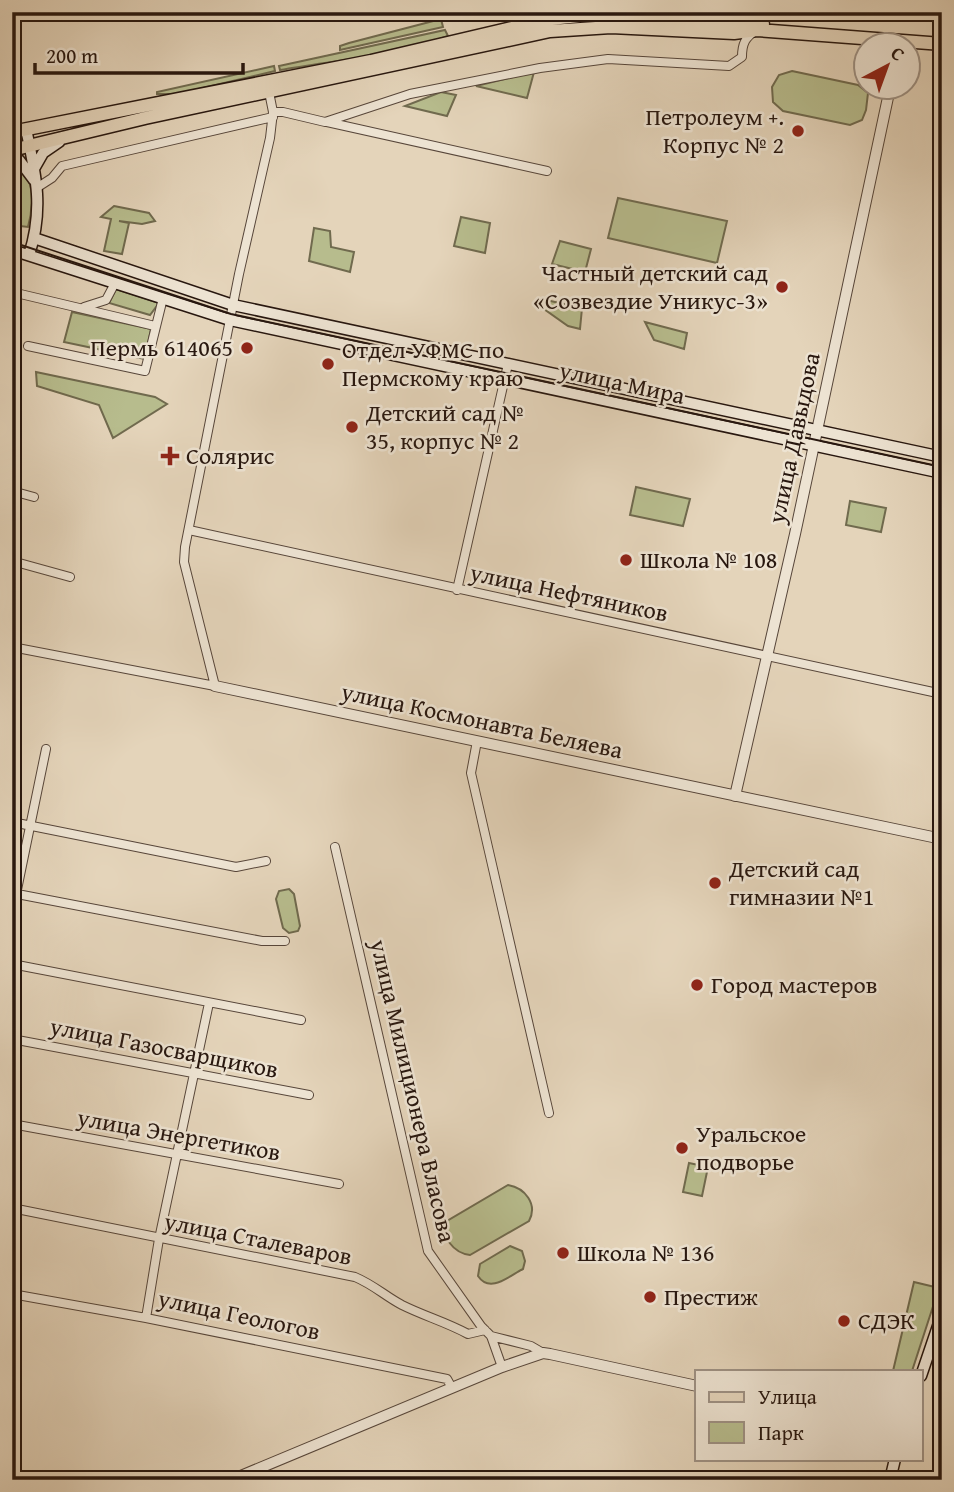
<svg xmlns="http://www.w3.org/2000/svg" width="954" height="1492" font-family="'Gentium Book Plus',serif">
	<rect width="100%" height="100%" fill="#e4d4ba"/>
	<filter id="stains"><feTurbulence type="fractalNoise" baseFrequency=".00286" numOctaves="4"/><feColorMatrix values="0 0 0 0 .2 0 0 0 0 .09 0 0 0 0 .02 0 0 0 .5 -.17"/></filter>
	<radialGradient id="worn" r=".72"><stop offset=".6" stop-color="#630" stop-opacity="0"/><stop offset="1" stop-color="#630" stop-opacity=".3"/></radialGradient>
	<path fill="#b7bc8d" stroke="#706a4e" stroke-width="2" d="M441 19 443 27 340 50V46L349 43Z
		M445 30 448 36C394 56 336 60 280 70L279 66Z
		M274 66 275 71 177 94H157V92Z
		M792 71 858 85 868 93 866 110 862 120 850 125 783 111 773 102 772 87 779 75Z
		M534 72 527 98 476 86Z
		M441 92 456 95 447 116 405 106Z
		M12 160C17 166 24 172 28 179 34 192 32 213 28 227L12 225Z
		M618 198 727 221 717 263 608 238Z
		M114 206 149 213 155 221 142 224 119 221 129 223 122 254 104 251 111 219 101 217Z
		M461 217 490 223 485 253 454 246Z
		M314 228 330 231 331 247 354 252 350 272 309 261Z
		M560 241 591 249 585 272 552 264Z
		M116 289 159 303 150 315 109 303Z
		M546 300 582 308 580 329 568 326 544 309Z
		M72 312 151 329 145 359 64 342Z
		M645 322 687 333 684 349 654 340Z
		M36 372 155 397 167 404 113 438 99 405 37 386Z
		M636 487 690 499 683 526 630 515Z
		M850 501 886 508 881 532 846 525Z
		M289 889 294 894 300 926 298 931 289 933 283 928 276 899 279 891Z
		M689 1163 708 1167 702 1196 683 1192Z
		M508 1185C525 1188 538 1204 529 1221L470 1255C454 1253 440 1237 447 1221Z
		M510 1246 522 1251 525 1261 523 1269C509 1276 490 1294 478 1276L480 1264Z
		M914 1282 939 1288 912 1371H893Z"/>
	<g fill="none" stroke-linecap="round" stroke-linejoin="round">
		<defs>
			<path id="minor" d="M273 112H283L325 122 410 94 540 68 608 59 729 66 742 57C742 44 745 37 757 30L754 12
				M327 122 547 171
				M38 187 52 178 62 166 273 117
				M12 292 155 326
				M84 307 106 300 115 283
				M12 327 16 330
				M28 346 145 371 163 298
				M12 491 34 497
				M189 530 942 694
				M12 561 70 577
				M457 590 508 364
				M12 647 215 686 184 562 185 547 239 274 270 138 273 112 268 87
				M477 741 471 773 549 1113
				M12 822 236 867 266 861
				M335 847 428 1251 481 1326 491 1336 502 1367
				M12 893 262 941H285
				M12 914 46 749
				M12 964 301 1020
				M12 1039 309 1095
				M12 1124 339 1184
				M12 1208 355 1277C374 1285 385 1296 402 1305 424 1316 446 1322 468 1334L485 1330
				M12 1294 146 1318 447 1379 452 1388
				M146 1318 159 1239 209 1003
				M491 1336 531 1346 543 1353"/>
			<path id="tertiary" d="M215 686 942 839
				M735 796 795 534 890 88
				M231 1480 502 1367 543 1353 550 1354 697 1386"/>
			<path id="secondary" d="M26 129C36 175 44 209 29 255
				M12 157 19 160 34 180
				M35 167 43 153 59 142
				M34 238 233 305 942 457
				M12 250 230 320 942 473
				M921 1376 942 1314
				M890 1480 895 1459"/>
			<path id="primary" d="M12 132 371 61 550 19 599 14 763 24
				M12 150 145 118 550 31 611 27 734 33 757 30 942 44"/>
		</defs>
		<use href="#minor" stroke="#57463a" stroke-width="10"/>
		<use href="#tertiary" stroke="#57463a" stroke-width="12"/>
		<use href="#secondary" stroke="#28170f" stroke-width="13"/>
		<use href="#primary" stroke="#28170f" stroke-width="15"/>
		<use href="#minor" stroke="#ede3d2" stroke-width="8"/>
		<use href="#tertiary" stroke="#ede3d2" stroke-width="10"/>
		<use href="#secondary" stroke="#ede3d2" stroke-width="10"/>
		<use href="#primary" stroke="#e4d4ba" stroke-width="12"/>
		<path stroke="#28170f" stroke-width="2" d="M12 242 231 314 942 467"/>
	</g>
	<g fill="#8f2418" stroke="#ede3d2" stroke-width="2.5">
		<circle cx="798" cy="131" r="7"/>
		<circle cx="782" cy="287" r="7"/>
		<circle cx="247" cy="348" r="7"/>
		<circle cx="328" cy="364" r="7"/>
		<circle cx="352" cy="427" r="7"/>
		<path d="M166.5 445.5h7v7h7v7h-7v7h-7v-7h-7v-7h7z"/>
		<circle cx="626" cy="560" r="7"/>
		<circle cx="715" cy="883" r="7"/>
		<circle cx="697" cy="985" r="7"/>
		<circle cx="682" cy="1148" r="7"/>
		<circle cx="563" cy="1253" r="7"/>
		<circle cx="650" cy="1297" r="7"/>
		<circle cx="844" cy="1321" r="7"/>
	</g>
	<g text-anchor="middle" stroke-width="5" stroke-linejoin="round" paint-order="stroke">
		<g font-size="24" fill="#28170f" stroke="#ede3d2" text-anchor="start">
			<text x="784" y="125" text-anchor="end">Петролеум +.<tspan x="784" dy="28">Корпус № 2</tspan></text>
			<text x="768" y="281" text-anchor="end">Частный детский сад<tspan x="768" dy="28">«Созвездие Уникус-3»</tspan></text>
			<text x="233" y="356" text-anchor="end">Пермь 614065</text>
			<text x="342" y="358">Отдел УФМС по<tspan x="342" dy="28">Пермскому краю</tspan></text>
			<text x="366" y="421">Детский сад №<tspan x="366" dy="28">35, корпус № 2</tspan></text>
			<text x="186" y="464">Солярис</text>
			<text x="640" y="568">Школа № 108</text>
			<text x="729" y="877">Детский сад<tspan x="729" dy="28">гимназии №1</tspan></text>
			<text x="711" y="993">Город мастеров</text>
			<text x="696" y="1142">Уральское<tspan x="696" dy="28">подворье</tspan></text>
			<text x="577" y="1261">Школа № 136</text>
			<text x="664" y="1305">Престиж</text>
			<text x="858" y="1329">СДЭК</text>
		</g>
		<g font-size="24" fill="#28170f" stroke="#ede3d2">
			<text transform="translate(622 383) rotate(12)" y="8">улица Мира</text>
			<text transform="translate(794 438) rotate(-78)" y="8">улица Давыдова</text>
			<text transform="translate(569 593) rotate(12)" y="8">улица Нефтяников</text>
			<text transform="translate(482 721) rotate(12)" y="8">улица Космонавта Беляева</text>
			<text transform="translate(164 1048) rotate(11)" y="8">улица Газосварщиков</text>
			<text transform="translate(413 1091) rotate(77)" y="8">улица Милиционера Власова</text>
			<text transform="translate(179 1135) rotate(10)" y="8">улица Энергетиков</text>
			<text transform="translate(258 1239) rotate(11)" y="8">улица Сталеваров</text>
			<text transform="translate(239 1315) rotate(12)" y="8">улица Геологов</text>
		</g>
	</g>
	<rect width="954" height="1492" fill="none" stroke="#e4d4ba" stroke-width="42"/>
	<rect x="14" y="14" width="926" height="1464" fill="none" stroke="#28170f" stroke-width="3.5"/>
	<rect x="21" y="21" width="912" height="1450" fill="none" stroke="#28170f" stroke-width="2"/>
	<rect x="695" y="1370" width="228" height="91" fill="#ede3d2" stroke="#9e9184" stroke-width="2"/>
	<rect x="709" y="1392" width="35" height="10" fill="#e4d4ba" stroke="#9e9184" stroke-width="2"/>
	<text x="758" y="1404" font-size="21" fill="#28170f">Улица</text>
	<rect x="709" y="1422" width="35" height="21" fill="#b7bc8d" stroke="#9e9184" stroke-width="2"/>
	<text x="758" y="1440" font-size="21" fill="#28170f">Парк</text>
	<g transform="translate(887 66) rotate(41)"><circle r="33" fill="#ede3d2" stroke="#9e9184" stroke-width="2"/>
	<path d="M0-5L12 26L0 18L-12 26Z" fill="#8f2418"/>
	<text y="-10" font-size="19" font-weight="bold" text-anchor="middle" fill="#28170f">С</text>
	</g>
	<path d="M35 63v10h208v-10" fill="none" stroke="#28170f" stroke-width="3.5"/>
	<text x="46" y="63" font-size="21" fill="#28170f" stroke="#ede3d2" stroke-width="5" paint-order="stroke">200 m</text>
	<rect width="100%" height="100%" filter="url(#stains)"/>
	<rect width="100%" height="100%" fill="url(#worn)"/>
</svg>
